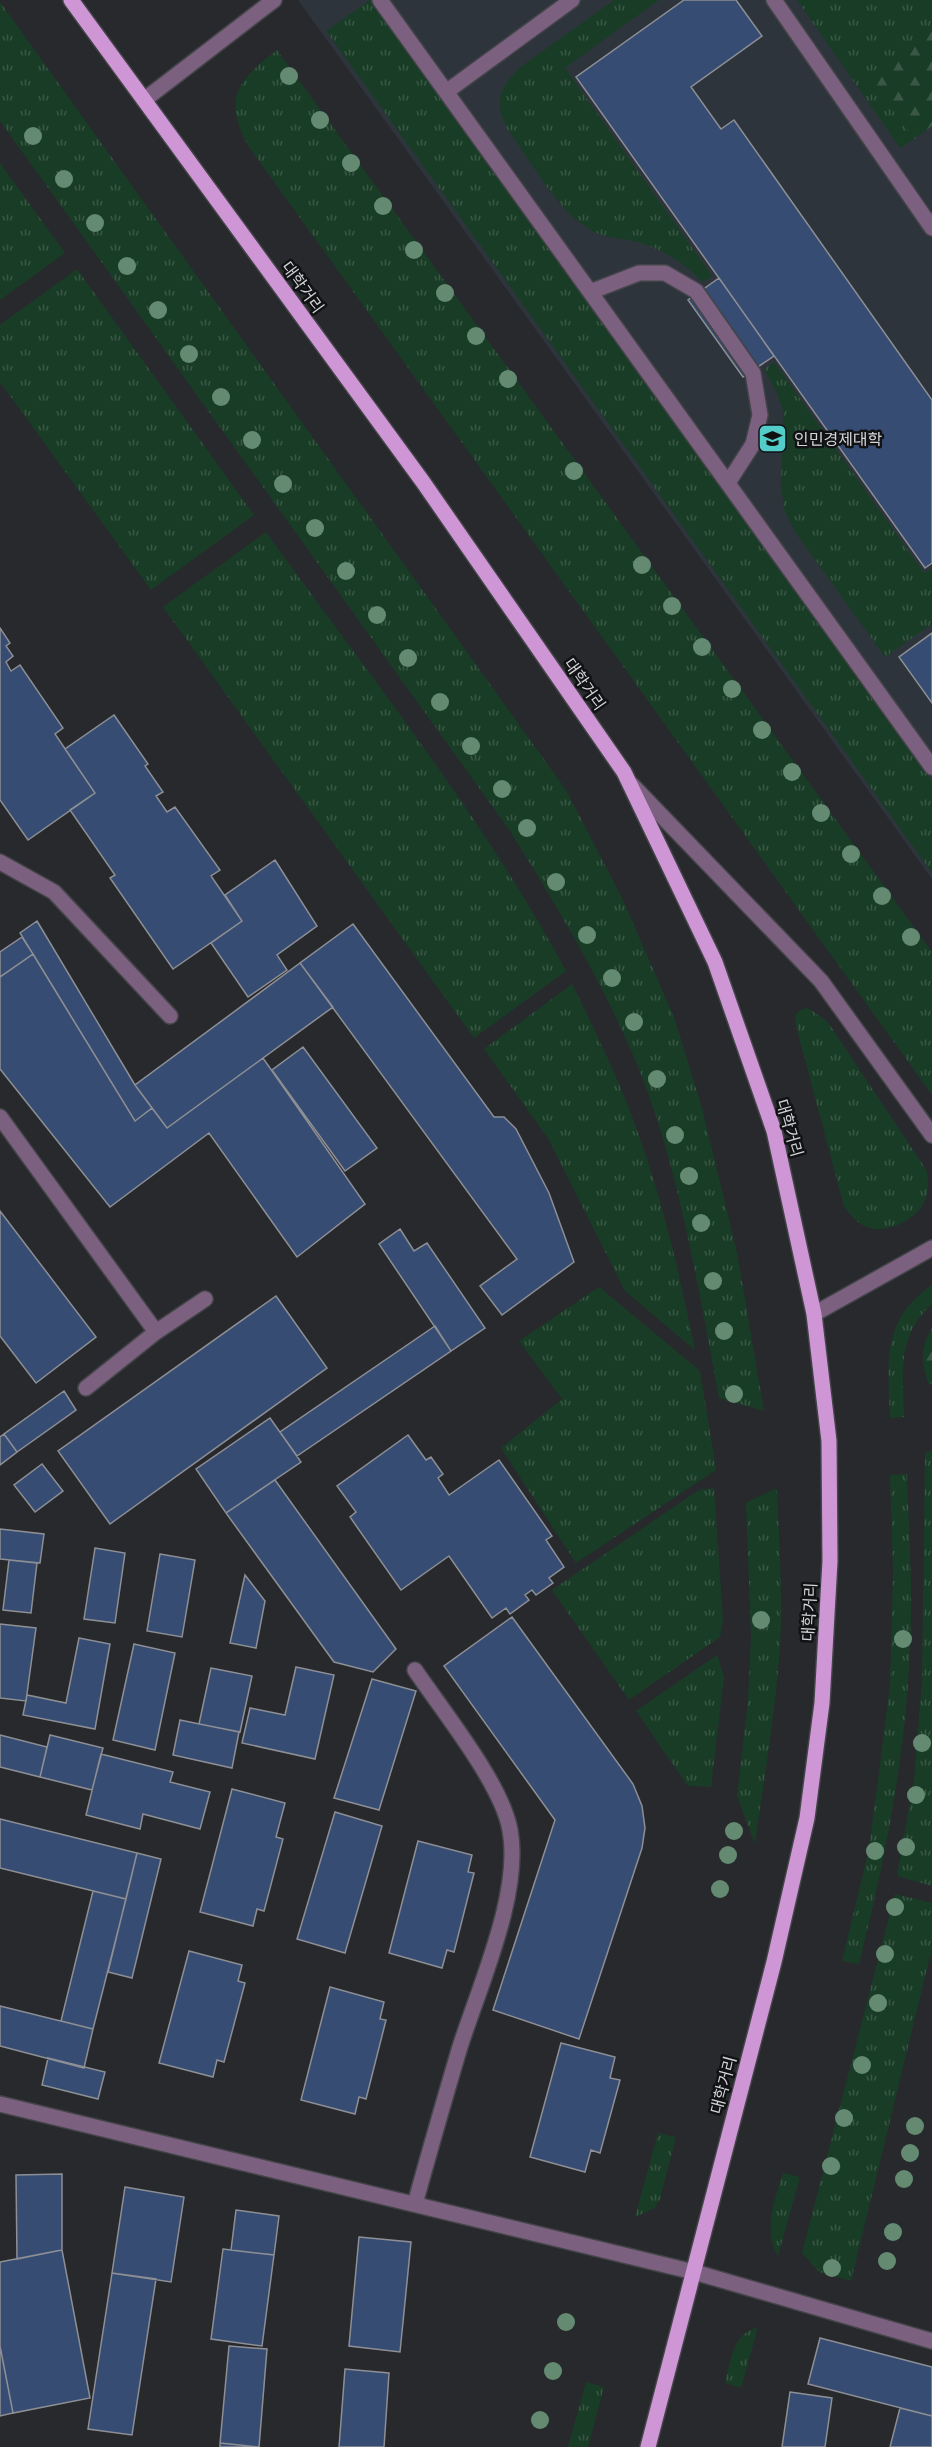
<svg xmlns="http://www.w3.org/2000/svg" width="932" height="2447" font-family="'Source Sans 3','Noto Sans KR',sans-serif">
	<defs>
		<pattern id="grass-tufts" width="24" height="20" patternUnits="userSpaceOnUse" patternTransform="scale(1.5)"><rect width="24" height="20" fill="#193c26"/><path d="M3 7l-1-3M5 7V3M7 7l1-3M15 17l-1-3M17 17v-4M19 17l1-3" fill="none" stroke="#3a5745"/></pattern>
		<pattern id="forest-firs" width="22" height="20" patternUnits="userSpaceOnUse" patternTransform="scale(1.5)"><rect width="22" height="20" fill="#193c26"/><path d="M5 1l3.5 6h-7zM16 11l3.5 6h-7z" fill="#3a5745"/></pattern>
	</defs>
	<rect width="100%" height="100%" fill="#27292d"/>
	<path fill="#2e343c" d="M298 0H932V879Z"/>
	<path fill="url(#grass-tufts)" d="M370 0 932 781V873L326 31Z
		M614 0H659L565 68 712 276 703 282C680 260 660 247 629 240 615 238 601 237 589 229 557 210 530 160 508 130 494 102 498 90 519 68Z
		M797 0H932V31L869 75 914 139 900 148Z
		M0 2 566 790 622 898 674 1017 702 1108 737 1253 764 1411 719 1398C702 1306 686 1212 658 1122 625 1018 567 923 510 831L0 121Z
		M277 50 932 952V1095L249 147C222 100 237 80 277 50Z
		M0 163 65 253 0 300Z
		M77 269 254 515 151 590 0 382V325Z
		M774 362 924 573 932 568V624L885 657 795 532 784 509 781 485 783 412 777 393 764 369Z
		M266 532C369 675 482 815 566 971L474 1038 163 607Z
		M572 984C596 1032 619 1080 637 1130 663 1202 680 1276 695 1350L625 1291 549 1140 484 1049Z
		M808 1008 827 1021 927 1171C928 1181 929 1190 925 1200 918 1219 889 1233 870 1228 858 1225 851 1215 844 1207L795 1022 796 1014 800 1010Z
		M932 1285V1304C896 1337 903 1373 904 1417L890 1418C888 1363 881 1320 932 1285Z
		M599 1287 700 1371 716 1470 576 1563 501 1448 562 1399 519 1341Z
		M932 1451V1886L897 1876 914 1779 922 1680 925 1452Z
		M907 1474C909 1531 913 1589 910 1647 906 1755 885 1860 859 1964L842 1961 869 1849 890 1686 893 1572 890 1475Z
		M714 1488 723 1620 720 1637 629 1700 552 1590 699 1490Z
		M777 1488C779 1541 783 1595 780 1649 775 1714 764 1779 755 1844L737 1796 748 1701 751 1637 746 1503Z
		M717 1655 724 1677 711 1787 688 1786 636 1711Z
		M895 1894 932 1903V1948L851 2281 819 2272 802 2253Z
		M658 2133 676 2137 660 2199 655 2208 635 2217Z
		M783 2173 800 2177 778 2256C762 2230 775 2200 783 2173Z
		M758 2327 741 2388 725 2383C731 2360 732 2334 758 2327Z
		M586 2382 604 2387 588 2447H568Z"/>
	<path fill="url(#forest-firs)" d="M932 31V126L914 139 868 75Z
		M932 1328V1383L929 1385C921 1364 920 1347 932 1328Z"/>
	<path fill="#364c72" stroke="#8d8f94" stroke-width="1.5" d="M684 0H736L762 36 691 87 721 129 734 120 932 400V563L925 568 576 77Z
		M719 278 774 356 743 377 688 300Z
		M0 628 10 643 6 646 13 656 6 662 11 671 20 665 63 728 55 734 95 793 28 840 0 800Z
		M932 633V703L899 657Z
		M114 715 148 764 145 766 163 792 156 796 167 812 175 807 220 870 211 876 242 921 173 969 110 878 115 875 70 810 95 793 65 749Z
		M275 860 317 926 277 955 287 970 248 997 211 943 242 921 225 895Z
		M37 921 135 1085 152 1108 135 1121 20 933Z
		M353 924 494 1117H504L516 1129 549 1193 574 1262 502 1315 480 1286 517 1259 300 963Z
		M22 937 33 954 0 977V952Z
		M33 954 135 1121 152 1108 167 1128 263 1058 365 1204 297 1257 209 1133 110 1207 0 1069V977Z
		M300 963 333 1007 167 1128 135 1085Z
		M303 1047 377 1148 345 1171 272 1070Z
		M0 1211 96 1337 36 1383 0 1336Z
		M400 1229 414 1251 427 1243 485 1328 451 1351 379 1244Z
		M276 1296 327 1368 110 1524 58 1451Z
		M435 1326 451 1351 297 1456 280 1432Z
		M64 1391 76 1410 17 1452 4 1434Z
		M270 1418 301 1462 226 1513 196 1469Z
		M4 1434 17 1452 0 1465V1437Z
		M408 1435 426 1460 431 1457 443 1474 438 1478 449 1495 499 1460 552 1536 546 1540 564 1567 549 1578 553 1583 536 1595 532 1590 525 1595 529 1600 510 1614 506 1608 492 1618 449 1556 401 1590 350 1517 356 1512 337 1486Z
		M42 1464 63 1491 35 1512 14 1485Z
		M275 1480 396 1649 373 1672 334 1662 226 1513Z
		M0 1529 44 1534 40 1563 0 1559Z
		M95 1548 125 1553 115 1623 84 1619Z
		M160 1554 195 1560 182 1637 147 1631Z
		M9 1560 37 1563 31 1613 3 1610Z
		M245 1575 265 1601 256 1648 230 1643Z
		M512 1617 633 1784 642 1806 645 1828 642 1848 579 2039 493 2010 555 1820 444 1666Z
		M0 1624 36 1628 26 1701 0 1698Z
		M79 1638 110 1644 95 1729 23 1715 27 1695 66 1703Z
		M134 1644 175 1653 155 1750 113 1740Z
		M296 1667 334 1675 315 1759 242 1743 250 1708 285 1715Z
		M211 1668 252 1676 240 1732 199 1724Z
		M372 1679 416 1691 379 1810 334 1798Z
		M180 1720 239 1732 232 1768 173 1755Z
		M0 1735 47 1747 40 1777 0 1767Z
		M50 1735 103 1748 92 1790 40 1777Z
		M101 1754 173 1772 170 1782 210 1792 200 1829 143 1814 140 1829 86 1815Z
		M232 1789 285 1803 276 1837 283 1839 264 1911 257 1909 253 1926 200 1912Z
		M335 1812 382 1826 345 1953 297 1939Z
		M0 1819 137 1853 126 1899 0 1868Z
		M418 1841 472 1855 468 1872 474 1873 454 1952 447 1950 442 1968 389 1953Z
		M137 1853 161 1859 132 1978 108 1972Z
		M93 1891 126 1899 93 2029 61 2021Z
		M189 1951 242 1965 238 1981 245 1983 224 2062 217 2060 213 2077 159 2063Z
		M330 1987 384 2002 380 2019 386 2020 366 2099 359 2097 355 2114 301 2100Z
		M0 2006 93 2029 84 2068 0 2046Z
		M561 2043 615 2057 610 2078 620 2080 600 2153 591 2150 585 2172 530 2157Z
		M48 2058 105 2072 98 2099 42 2085Z
		M62 2174V2250L17 2259 16 2175Z
		M125 2187 184 2197 171 2282 112 2273Z
		M236 2210 279 2216 274 2255 231 2250Z
		M359 2237 411 2242 400 2352 349 2346Z
		M223 2249 274 2255 262 2346 211 2339Z
		M62 2250 90 2398 13 2413 0 2346V2262Z
		M112 2273 156 2279 132 2435 88 2429Z
		M820 2338 932 2367V2416L808 2384Z
		M0 2346 13 2413 0 2416Z
		M229 2346 267 2349 259 2447 220 2443Z
		M345 2369 389 2373 384 2447H339Z
		M790 2392 832 2398 825 2447H782Z
		M900 2408 932 2416V2447H890Z
		M220 2443 258 2447H220Z"/>
	<g fill="none" stroke-linecap="round" stroke-linejoin="round">
		<defs>
			<path id="minor" d="M380 0 932 767
				M774 0 932 228
				M446 92 572 0
				M144 100 274 0
				M590 292 639 273H665L696 291 753 373 760 415 753 444 728 483
				M632 785 821 981 932 1135
				M0 862 54 892 170 1016
				M0 1117 156 1332
				M814 1314 932 1248
				M86 1388 156 1332 205 1299
				M0 2104 694 2272 932 2341
				M415 2204C429 2153 444 2101 459 2050 478 1989 522 1894 510 1830 502 1784 442 1710 415 1670"/>
			<path id="major" d="M71 0 423 482 624 772 715 962 774 1131 814 1314 829 1441 830 1561 822 1703 807 1818 774 1962 648 2447"/>
		</defs>
		<use href="#minor" stroke="#434448" stroke-width="18"/>
		<use href="#major" stroke="#434448" stroke-width="18"/>
		<use href="#minor" stroke="#7c607f" stroke-width="15"/>
		<use href="#major" stroke="#cf96d6" stroke-width="15"/>
	</g>
	<g fill="#648b72">
		<circle cx="289" cy="76" r="9"/>
		<circle cx="320" cy="120" r="9"/>
		<circle cx="33" cy="136" r="9"/>
		<circle cx="351" cy="163" r="9"/>
		<circle cx="64" cy="179" r="9"/>
		<circle cx="383" cy="206" r="9"/>
		<circle cx="95" cy="223" r="9"/>
		<circle cx="414" cy="250" r="9"/>
		<circle cx="127" cy="266" r="9"/>
		<circle cx="445" cy="293" r="9"/>
		<circle cx="158" cy="310" r="9"/>
		<circle cx="476" cy="336" r="9"/>
		<circle cx="189" cy="354" r="9"/>
		<circle cx="508" cy="379" r="9"/>
		<circle cx="221" cy="397" r="9"/>
		<circle cx="252" cy="440" r="9"/>
		<circle cx="574" cy="471" r="9"/>
		<circle cx="283" cy="484" r="9"/>
		<circle cx="315" cy="528" r="9"/>
		<circle cx="642" cy="565" r="9"/>
		<circle cx="346" cy="571" r="9"/>
		<circle cx="672" cy="606" r="9"/>
		<circle cx="377" cy="615" r="9"/>
		<circle cx="702" cy="647" r="9"/>
		<circle cx="408" cy="658" r="9"/>
		<circle cx="732" cy="689" r="9"/>
		<circle cx="440" cy="702" r="9"/>
		<circle cx="762" cy="730" r="9"/>
		<circle cx="471" cy="746" r="9"/>
		<circle cx="792" cy="772" r="9"/>
		<circle cx="502" cy="789" r="9"/>
		<circle cx="821" cy="813" r="9"/>
		<circle cx="527" cy="828" r="9"/>
		<circle cx="851" cy="854" r="9"/>
		<circle cx="556" cy="882" r="9"/>
		<circle cx="882" cy="896" r="9"/>
		<circle cx="587" cy="935" r="9"/>
		<circle cx="911" cy="937" r="9"/>
		<circle cx="612" cy="978" r="9"/>
		<circle cx="634" cy="1022" r="9"/>
		<circle cx="657" cy="1079" r="9"/>
		<circle cx="675" cy="1135" r="9"/>
		<circle cx="689" cy="1176" r="9"/>
		<circle cx="701" cy="1223" r="9"/>
		<circle cx="713" cy="1281" r="9"/>
		<circle cx="724" cy="1331" r="9"/>
		<circle cx="734" cy="1394" r="9"/>
		<circle cx="761" cy="1620" r="9"/>
		<circle cx="903" cy="1639" r="9"/>
		<circle cx="922" cy="1743" r="9"/>
		<circle cx="916" cy="1795" r="9"/>
		<circle cx="734" cy="1831" r="9"/>
		<circle cx="906" cy="1847" r="9"/>
		<circle cx="875" cy="1851" r="9"/>
		<circle cx="728" cy="1855" r="9"/>
		<circle cx="720" cy="1889" r="9"/>
		<circle cx="895" cy="1907" r="9"/>
		<circle cx="885" cy="1954" r="9"/>
		<circle cx="878" cy="2003" r="9"/>
		<circle cx="862" cy="2065" r="9"/>
		<circle cx="844" cy="2118" r="9"/>
		<circle cx="915" cy="2126" r="9"/>
		<circle cx="910" cy="2153" r="9"/>
		<circle cx="831" cy="2166" r="9"/>
		<circle cx="904" cy="2179" r="9"/>
		<circle cx="893" cy="2232" r="9"/>
		<circle cx="887" cy="2261" r="9"/>
		<circle cx="832" cy="2268" r="9"/>
		<circle cx="566" cy="2322" r="9"/>
		<circle cx="553" cy="2371" r="9"/>
		<circle cx="540" cy="2420" r="9"/>
	</g>
	<defs>
		<symbol id="university-square" viewBox="-11 -11 22 22"><rect x="-9" y="-9" width="18" height="18" rx="4" fill="#53cdc9" stroke="#111214"/><path d="M0-5L7-2L0 1L-7-2ZM-4 1L0 2.5L4 1V4Q0 6-4 4Z" fill="#111"/></symbol>
	</defs>
	<g fill-rule="evenodd">
		<use href="#university-square" x="756" y="422" width="33" height="33"/>
	</g>
	<g text-anchor="middle" stroke-width="5" stroke-linejoin="round" paint-order="stroke">
		<g font-size="16" fill="#d3d4d7" stroke="#111214">
			<text transform="translate(303 287) rotate(54)" y="6">대학거리</text>
			<text transform="translate(585 684) rotate(55)" y="6">대학거리</text>
			<text transform="translate(790 1128) rotate(74)" y="6">대학거리</text>
			<text transform="translate(809 1612) rotate(-87)" y="6">대학거리</text>
			<text transform="translate(723 2085) rotate(-75)" y="6">대학거리</text>
		</g>
		<g font-size="16" fill="#d3d4d7" stroke="#111214" text-anchor="start">
			<text x="794" y="445">인민경제대학</text>
		</g>
	</g>
</svg>
